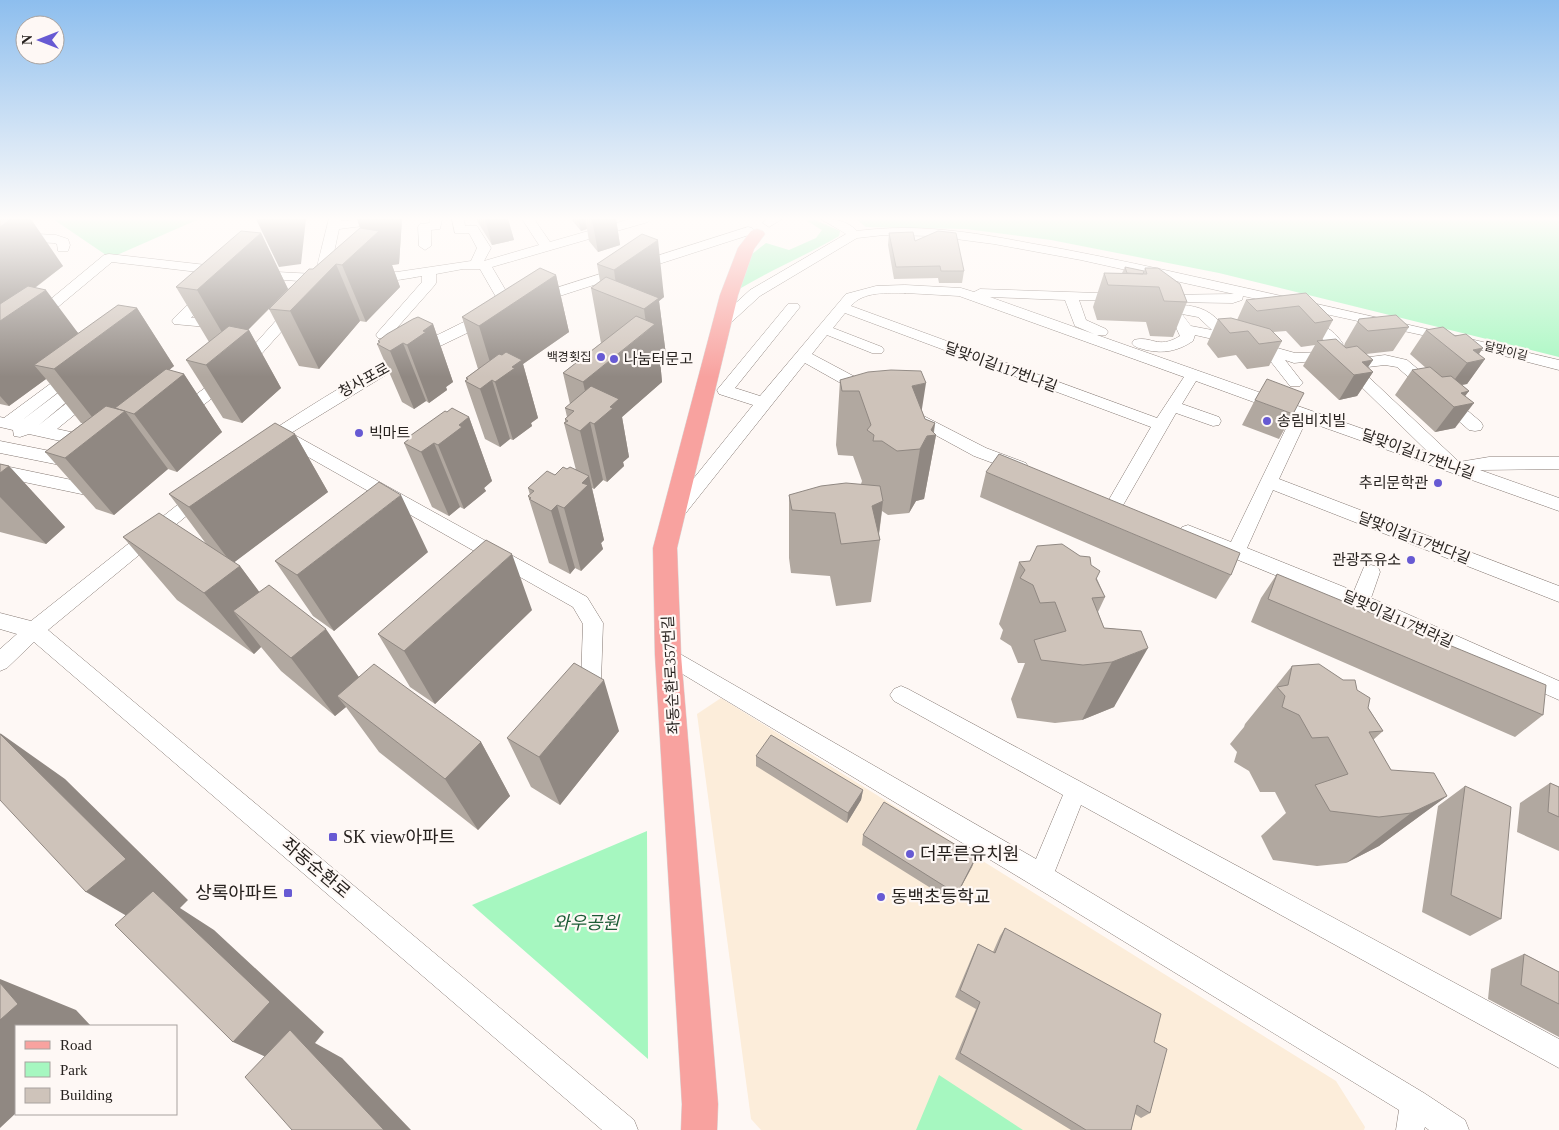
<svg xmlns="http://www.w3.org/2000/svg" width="1559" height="1130" font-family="'Times New Roman','Noto Sans KR',serif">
	<rect width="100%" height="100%" fill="#fef8f5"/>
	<path fill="#fcedda" d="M721 698 1336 1081 1365 1127 1364 1130H761L751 1119 697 714Z"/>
	<path fill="#a6f7c0" d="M53 219H199L117 255H106Z
		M813 219 840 231 839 236C807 255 773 269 741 288L740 284 751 255 766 243 789 250 816 238 822 230 807 221Z
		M856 219H1559V357L1219 273 1051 240 966 229 866 227Z
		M647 831 648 1059 472 905Z
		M939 1075 1023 1130H916Z"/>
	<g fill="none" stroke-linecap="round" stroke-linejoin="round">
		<defs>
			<path id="minor" d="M329 219H341V221L369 219V222L363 226 339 229 328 281 320 284 315 282 253 278 251 275 258 271 315 274Z
				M430 219H442L440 229 431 230V246L425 250 419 246 418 227 420 224 430 223Z
				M452 219H464L465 226H477L491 248 484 261 539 245 522 219H534L550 242 630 219H650L648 222 492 267 516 308 514 311H504L480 269H463L436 274V283L434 286 388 338H378L376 335 378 332 422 282V276C410 278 372 286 364 277L371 273 397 272 471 261 477 248 469 233H455Z
				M767 219H782L769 227 763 223Z
				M821 219C835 219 846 220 857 231 915 223 972 232 1029 243 1076 251 1123 261 1169 271 1300 300 1430 329 1559 360V370L1422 335 1243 296 1242 300 1233 303 1166 302C1172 306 1175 305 1182 305 1200 306 1213 312 1224 327L1217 331 1295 353 1323 352 1328 345 1313 329 1315 326C1326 323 1337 335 1343 344L1333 359 1294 363 1285 360 1303 383 1300 386H1290L1265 354 1226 342 1195 335 1193 341C1178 351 1164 354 1146 350 1140 348 1135 348 1132 343L1134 340C1152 335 1157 350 1180 336L1173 321 1152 304 1155 301 1153 298 1155 295 1234 294 1081 260 994 244 933 236 884 235 857 238 760 296 725 328H715L713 325 715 322 750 290 846 234ZM1182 314 1198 317 1212 330 1191 326Z
				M748 227 752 228 754 231 752 234 541 302H531L529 299 531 296Z
				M0 232 56 235 68 239 70 245 68 251H58L57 244 54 243 0 240Z
				M109 254 224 267 231 271 224 275 112 262 5 351 0 352V341L104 255Z
				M905 285 961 288 974 292 980 289 1127 294 1129 297 1127 300 1122 301 1079 300 1086 320 1106 329 1108 332 1106 335H1097L1428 452 1339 365 1342 362 1347 360 1385 355 1407 360 1481 422 1483 426 1481 430 1475 431 1469 430 1397 367 1385 365 1359 368 1459 462 1489 457H1559V469L1480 470 1559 498V511L1306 421 1279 479 1559 586V602L1273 490 1247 548 1354 591 1364 567 1371 565 1378 567 1380 572 1371 598 1559 681V700L1353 607 1182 537 1179 532 1182 527 1188 525 1231 542 1292 416 1196 381 1182 404 1219 417 1221 421 1219 425 1213 426 1176 413 1122 507 1116 509 1110 507 1107 503 1151 427 845 313 833 328 882 347 884 350 882 353H872L827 335 812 354 874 387 876 391 874 395H862L805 363 681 519 675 520 669 519 666 514 669 509 753 405 719 394 717 390 788 304H798L800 307 735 388 760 396 846 294 876 286ZM905 293 959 296 1184 377 1157 418 851 306C863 291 888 293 905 293ZM990 297 1065 300 1075 326 1094 334Z
				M208 289 215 293 191 318H203C210 312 213 308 222 310L224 313C220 319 214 326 207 327L174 324 172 321 174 318 203 290Z
				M295 304 300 305 302 308 300 311 247 370 186 419 180 420 174 419 172 415 174 411 237 364 290 305Z
				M489 313 494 314 496 317 494 320 407 362 291 433 587 597 603 623 601 681 598 687 591 690 584 687 581 681 583 624 573 607 280 441 265 449 259 447 257 443 259 439C316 402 373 366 433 337 451 329 470 317 489 313Z
				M74 368 79 370 82 373 79 376 21 421 62 390H74L76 394 39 425 83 390H95L97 394 95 398 57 429 98 438 100 442 98 446 92 448 29 434 20 437 14 436 13 430 0 427V417L4 418 69 370Z
				M912 410 986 448 1026 463 1028 467 1026 471 1020 473 974 456 906 419 904 415 906 411Z
				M0 441 75 456 81 458 83 462 81 466 75 468 0 453Z
				M0 465 91 484 97 486 100 490 97 494 91 496 0 477Z
				M201 489 207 491 210 495 207 499 48 630 634 1120 638 1130H602L34 642 7 668 0 671V649L17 634 0 629V613L31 621 195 491Z
				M668 647 1036 859 1063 795 894 701 890 695 894 689 901 686 908 689 1559 1039V1068L1081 805 1055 871 1424 1093 1465 1120 1469 1130H1429L1425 1127 1424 1130H1396L1399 1110 1032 885 661 661 658 655 661 649Z"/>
			<path id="major" d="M757 229 763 231 765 234 754 249 738 295 677 548 681 655 718 1104 717 1130H681L682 1104 655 655 653 548 720 295 738 248 751 231Z"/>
		</defs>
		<use href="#minor" stroke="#857973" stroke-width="1"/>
		<use href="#major" stroke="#d8d7d7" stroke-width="1"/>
		<use href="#minor" fill="#fff" fill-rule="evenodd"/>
		<use href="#major" fill="#f8a29f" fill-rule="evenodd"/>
	</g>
	<path fill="#b1a8a0" d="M0 219 63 266 35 288 78 333 137 308 174 366 169 370 184 374 222 432 177 472 168 469 114 515 96 509 45 452 83 423H81L46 379 9 406 0 404Z
		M357 219H402L399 264 392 265 400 287 366 322 360 321 319 369 299 366 269 309 248 330H249L281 388 242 423 223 418 186 360 209 342 176 287 261 233 288 289 313 269 360 228Z
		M476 219H508L514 240 492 245Z
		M571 219H616L620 245 598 252 589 241 587 229 581 231Z
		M889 233 915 241 964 271 962 283H939L938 278 894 279 888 245Z
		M642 234 664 297 659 301 666 355 660 360 662 382 622 417 629 457 623 462 624 466 607 482 603 480 594 489 592 488 604 540 601 543 603 549 581 571 575 568 570 574 549 563 529 499 528 496 530 495 528 488 567 469 576 470 564 423 565 422V419L567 417 565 408 570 404 563 373 601 343 591 288 600 281 597 264Z
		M1125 267 1144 271 1145 268 1187 302 1173 337 1150 336 1146 322 1097 320 1093 307 1104 273H1122Z
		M556 275 569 332 523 364 538 418 531 423 532 426 513 440 510 439 500 447 485 439 465 381 467 380 466 378 478 369 462 317Z
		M1306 293 1333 320 1322 340 1344 346 1345 343 1359 319 1409 327 1393 351 1366 354 1373 360 1368 367 1373 372 1357 396 1339 400 1303 366 1315 345 1301 347 1286 331 1273 332 1282 341 1269 366 1247 369 1236 355 1218 358 1207 344 1218 319 1237 320 1246 300Z
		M433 324 453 382 446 387 447 390 429 403 426 401 414 409 402 402 377 344 379 343 378 341Z
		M1426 330 1455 336 1483 348 1479 354 1485 359 1467 384 1461 385 1469 391 1465 396 1455 428 1435 432 1395 395 1412 370 1426 368 1410 354Z
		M840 380 922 411 925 419 935 423 934 433 936 435 924 499 916 501 909 513 888 515 882 511 879 535 880 540 871 602 836 606 830 576 791 573 789 558V495L861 484 862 481 853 456 838 455 836 445Z
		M1255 400 1293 414 1279 439 1242 425Z
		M447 412 469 417 492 481 484 488 486 491 464 509 460 507 449 516 432 507 404 443 408 440 407 438Z
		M295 434 328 492 234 562 240 566 259 592 359 677 481 742 510 796 478 830 379 752 346 707 335 716 281 671 261 647 254 654 177 600 123 537 207 545 169 494Z
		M0 464 9 466 65 527 46 544 0 532Z
		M986 472 1231 575 1216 599 980 497Z
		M428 552 334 631 313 616 275 561Z
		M1019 562 1091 565 1105 597 1098 612 1104 628 1141 631 1114 707 1082 720 1055 723 1017 718 1011 699 1025 663H1018L1011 646 1000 639 1003 630 999 624Z
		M1277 574 1543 715 1515 737 1251 622 1261 598Z
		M532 610 435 704 410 687 378 634Z
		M1292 666 1357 690 1383 731 1373 740 1391 770 1447 796 1379 846 1346 863 1317 866 1273 860 1261 836 1286 813 1275 792H1260L1249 771 1234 762 1237 752 1230 744 1244 727 1245 724Z
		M619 731 560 805 531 787 507 738Z
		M756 756 863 790 861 800 847 823 756 766Z
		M1550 783 1559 787V851L1517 832 1520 803Z
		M1465 786 1501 919 1470 936 1422 912 1438 806Z
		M863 835 976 857 953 902 862 845Z
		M1005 928 1154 1042 1150 1113 1141 1118 1135 1114 1131 1130H1071L955 1059 976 1009 955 997 974 952 978 944 993 952 1000 936Z
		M1524 954 1559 972V1037L1488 999 1491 969Z"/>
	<path fill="#908882" d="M11 219H31L63 266 0 314V227Z
		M256 219H306L301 264 279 267Z
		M357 219H402L399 264 392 265 400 287 366 322 342 265 366 243Z
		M485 219H508L514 240 492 245Z
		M578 219H585L587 229 581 231Z
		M592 219H616L620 245 598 252Z
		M261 233 288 289 243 335 249 330 281 388 242 423 206 365 230 346 197 290Z
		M658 240 664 297 659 301 666 355 660 360 662 382 622 417 629 457 623 462 624 466 607 482 594 424 592 423 583 382 647 331 644 309 618 299 614 270Z
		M336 264 360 321 319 369 290 311Z
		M556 275 569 332 523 364 538 418 531 423 532 426 513 440 495 382H496L479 326Z
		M46 290 87 345 137 308 174 366 100 427 54 369 34 365 46 379 9 406 0 396V321Z
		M433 324 453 382 446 387 447 390 429 403 407 345 423 331Z
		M403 343 426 401 414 409 390 351Z
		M1483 348 1473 362 1485 359 1467 384 1449 387 1467 363 1473 350Z
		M1373 360 1364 373 1373 372 1357 396 1339 400 1362 362Z
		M184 374 222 432 177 472 134 414Z
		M492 380 510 439 500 447 480 389Z
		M926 383 916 447 912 386Z
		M1469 391 1457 406 1474 403 1455 428 1435 432 1454 407 1461 393Z
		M125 411 168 469 114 515 65 458Z
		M469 417 492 481 484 488 486 491 464 509 438 445 459 425Z
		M590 422 603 480 594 489 580 431Z
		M935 423 933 435H936L924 499 916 501 909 513 920 449Z
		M295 434 328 492 232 564 189 507Z
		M434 443 460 507 449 516 421 452Z
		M9 466 65 527 46 544 0 497V473Z
		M589 476 604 540 601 543 603 549 581 571 564 508 582 483Z
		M401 495 428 552 334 631 297 575Z
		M883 501 878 540 872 506Z
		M557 505 575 568 570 574 551 511Z
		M512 554 532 610 435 704 404 651Z
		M240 566 286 628 233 611 261 647 254 654 204 593Z
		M326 629 367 689 337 696 346 707 335 716 291 658Z
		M1148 648 1114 707 1082 720 1112 662Z
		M604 680 619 731 560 805 539 757Z
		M0 733 65 779 188 900 180 908 214 930 324 1032 315 1043 342 1058 411 1130H384L292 1069 233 1042 154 932 86 892Z
		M481 742 510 796 478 830 445 779Z
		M863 790 861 800 847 823 848 813Z
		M1447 796 1379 846 1346 863 1411 813Z
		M976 857 972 867 953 902 957 894Z
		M0 979 76 1010 91 1026H16V1113L0 1128Z"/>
	<path fill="#cec3ba" stroke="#908882" d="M0 219H11L0 227Z
		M360 228 379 231 342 265 336 264 290 311 269 309 309 269H313Z
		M241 231 261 233 197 290 176 287Z
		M938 231 956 233 964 271H941L940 266 896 267 889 233 913 232 915 241Z
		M642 234 658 240 614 270 597 264Z
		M1125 267 1144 271 1143 274 1127 273Z
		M540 268 556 275 479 326 462 317Z
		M1145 268H1158L1180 284 1187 302 1164 301 1159 287 1108 285 1104 273 1147 274Z
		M606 277 659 298 644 309 591 288Z
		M28 286 46 290 0 321V304Z
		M1306 293 1333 320 1315 323 1299 306 1257 311 1246 300Z
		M118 305 137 308 54 369 34 365Z
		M1396 315 1409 327 1368 331 1358 322 1359 319Z
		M636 316 655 324 583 382 563 373Z
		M418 317 433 324 423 331 426 332 407 345 403 343 390 351 377 344 380 342 378 341 387 334 413 319Z
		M1231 318 1270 329 1282 341 1259 344 1248 331 1230 333 1218 319Z
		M229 326 249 330 206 365 186 360Z
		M1443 327 1455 336 1466 334 1483 348 1473 350 1485 359 1467 363 1426 330Z
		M1336 339 1346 348 1357 346 1373 360 1362 362 1373 372 1354 375 1317 341Z
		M506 352 522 360 512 367 515 368 495 382 492 380 480 389 465 381 468 379 466 378 499 354 502 355Z
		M1430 367 1442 377 1451 376 1469 391 1461 393 1474 403 1454 407 1412 370Z
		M166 369 184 374 134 414 115 408Z
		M891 370 921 371 926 383 912 386 925 419 935 423 931 430 936 435 927 436 920 449 897 451 882 441H873L874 435 867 430 871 425 859 391H842L840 380 868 372Z
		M1267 379 1304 393 1293 414 1255 400Z
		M591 386 619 399 610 407 613 408 594 424 590 422 580 431 564 423 568 421 565 419 574 411 565 408Z
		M106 406 125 411 65 458 45 452Z
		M452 408 469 417 459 425 462 427 438 445 434 443 421 452 404 443 409 439 407 438 445 411 447 412Z
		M275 423 295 434 189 507 169 494Z
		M999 454 1240 553 1231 575 986 472Z
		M0 464 9 466 0 473Z
		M563 467 567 469 570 467 589 476 582 483 588 485 564 508 557 505 551 511 529 499 531 498 528 496 534 491 528 488 547 471 555 475Z
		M379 482 401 495 297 575 275 561Z
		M846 483 880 486 883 501 872 506 880 540 841 544 835 513 792 510 789 495 821 486Z
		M159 513 240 566 204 593 123 537Z
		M486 540 512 554 404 651 378 634Z
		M1062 544 1080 556 1090 557 1091 565 1100 571 1096 579 1105 597 1092 598 1104 628 1141 631 1148 648 1112 662 1083 665 1041 660 1034 640 1066 631 1055 602 1040 603 1033 585 1020 578 1025 570 1019 562 1030 561 1037 546Z
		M1277 574 1546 685 1543 715 1268 599Z
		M269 585 326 629 291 658 233 611Z
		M574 663 604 680 539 757 507 738Z
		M374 664 481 742 445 779 337 696Z
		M1319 664 1343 680H1355L1357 690 1370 698 1368 708 1383 731 1369 732 1391 770 1434 773 1447 796 1411 813 1379 817 1330 811 1315 785 1348 774 1328 737 1312 738 1299 715 1282 707 1285 696 1277 687 1288 685 1292 666Z
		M0 734 126 859 86 892 0 800Z
		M771 735 863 790 848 813 756 756Z
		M1550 783 1559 787V817L1548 812Z
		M1465 786 1511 807 1501 919 1451 895Z
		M884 802 976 857 957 894 863 835Z
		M153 891 270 1002 233 1042 115 925Z
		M1005 928 1161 1014 1154 1042 1167 1049 1150 1113 1137 1105 1131 1130H1086L960 1053 980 1002 960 990 978 944 995 953Z
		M1524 954 1559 972V1004L1521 985Z
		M0 983 18 1004 0 1020Z
		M290 1030 384 1130H292L245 1077Z"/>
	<linearGradient id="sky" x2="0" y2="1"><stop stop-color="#8dbeee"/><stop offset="0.58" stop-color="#fffcfa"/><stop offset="1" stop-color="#fffcfa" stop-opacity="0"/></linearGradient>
	<rect width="1559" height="377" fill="url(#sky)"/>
	<g fill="#675ad3" stroke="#fef8f5" stroke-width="2">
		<circle cx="601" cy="357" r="5"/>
		<circle cx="614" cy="359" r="5"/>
		<circle cx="1267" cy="421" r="5"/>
		<circle cx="359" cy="433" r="5"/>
		<circle cx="1438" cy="483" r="5"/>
		<circle cx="1411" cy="560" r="5"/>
		<rect x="328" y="832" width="10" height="10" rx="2.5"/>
		<circle cx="910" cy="854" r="5"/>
		<rect x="283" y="888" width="10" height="10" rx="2.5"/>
		<circle cx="881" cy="897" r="5"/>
	</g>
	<g text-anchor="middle" stroke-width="4.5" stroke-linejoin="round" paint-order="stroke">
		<g font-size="12" fill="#27221f" stroke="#fef8f5">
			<text transform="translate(1506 351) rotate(14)" y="4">달맞이길</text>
		</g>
		<g font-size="12" fill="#27221f" stroke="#fef8f5" text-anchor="end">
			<text x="591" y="361">백경횟집</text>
		</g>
		<g font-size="15" fill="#27221f" stroke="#fef8f5" text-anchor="start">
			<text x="624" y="364">나눔터문고</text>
			<text x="1277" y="426">송림비치빌</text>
			<text x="369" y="438">빅마트</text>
			<text x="1428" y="488" text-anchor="end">추리문학관</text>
			<text x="1401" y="565" text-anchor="end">관광주유소</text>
		</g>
		<g font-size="15" fill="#27221f" stroke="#fef8f5">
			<text transform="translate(1001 367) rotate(20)" y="5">달맞이길117번나길</text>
			<text transform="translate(364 380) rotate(-29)" y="5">청사포로</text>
			<text transform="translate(1418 454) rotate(20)" y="5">달맞이길117번나길</text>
			<text transform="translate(1414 538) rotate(21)" y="5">달맞이길117번다길</text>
			<text transform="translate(1398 619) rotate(24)" y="5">달맞이길117번라길</text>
			<text transform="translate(671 675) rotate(-93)" y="5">좌동순환로357번길</text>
		</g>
		<g font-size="18" fill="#27221f" stroke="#fef8f5" text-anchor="start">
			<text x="343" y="843">SK view아파트</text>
			<text x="920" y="860">더푸른유치원</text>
			<text x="278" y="899" text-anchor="end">상록아파트</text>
			<text x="891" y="903">동백초등학교</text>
		</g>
		<g font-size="18" fill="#27221f" stroke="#fef8f5">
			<text transform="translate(316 868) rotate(40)" y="6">좌동순환로</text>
		</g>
		<g font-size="18" font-style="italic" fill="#1b5b35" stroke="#fef8f5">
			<text x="586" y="929">와우공원</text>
		</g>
	</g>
	<rect x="15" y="1025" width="162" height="90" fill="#fef8f5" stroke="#a8a29f"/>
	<rect x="25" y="1041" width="25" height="8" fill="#f8a29f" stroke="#a8a29f"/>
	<text x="60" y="1050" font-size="15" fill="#27221f">Road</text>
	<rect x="25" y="1062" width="25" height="15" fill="#a6f7c0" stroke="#a8a29f"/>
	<text x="60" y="1075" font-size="15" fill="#27221f">Park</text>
	<rect x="25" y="1088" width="25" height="15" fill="#cec3ba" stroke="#a8a29f"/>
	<text x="60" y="1100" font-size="15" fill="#27221f">Building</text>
	<g transform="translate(40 40) rotate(270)"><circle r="24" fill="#fef8f5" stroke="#a8a29f"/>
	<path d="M0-4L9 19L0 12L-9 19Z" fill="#675ad3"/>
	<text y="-8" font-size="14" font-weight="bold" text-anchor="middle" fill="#27221f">N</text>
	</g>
</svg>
